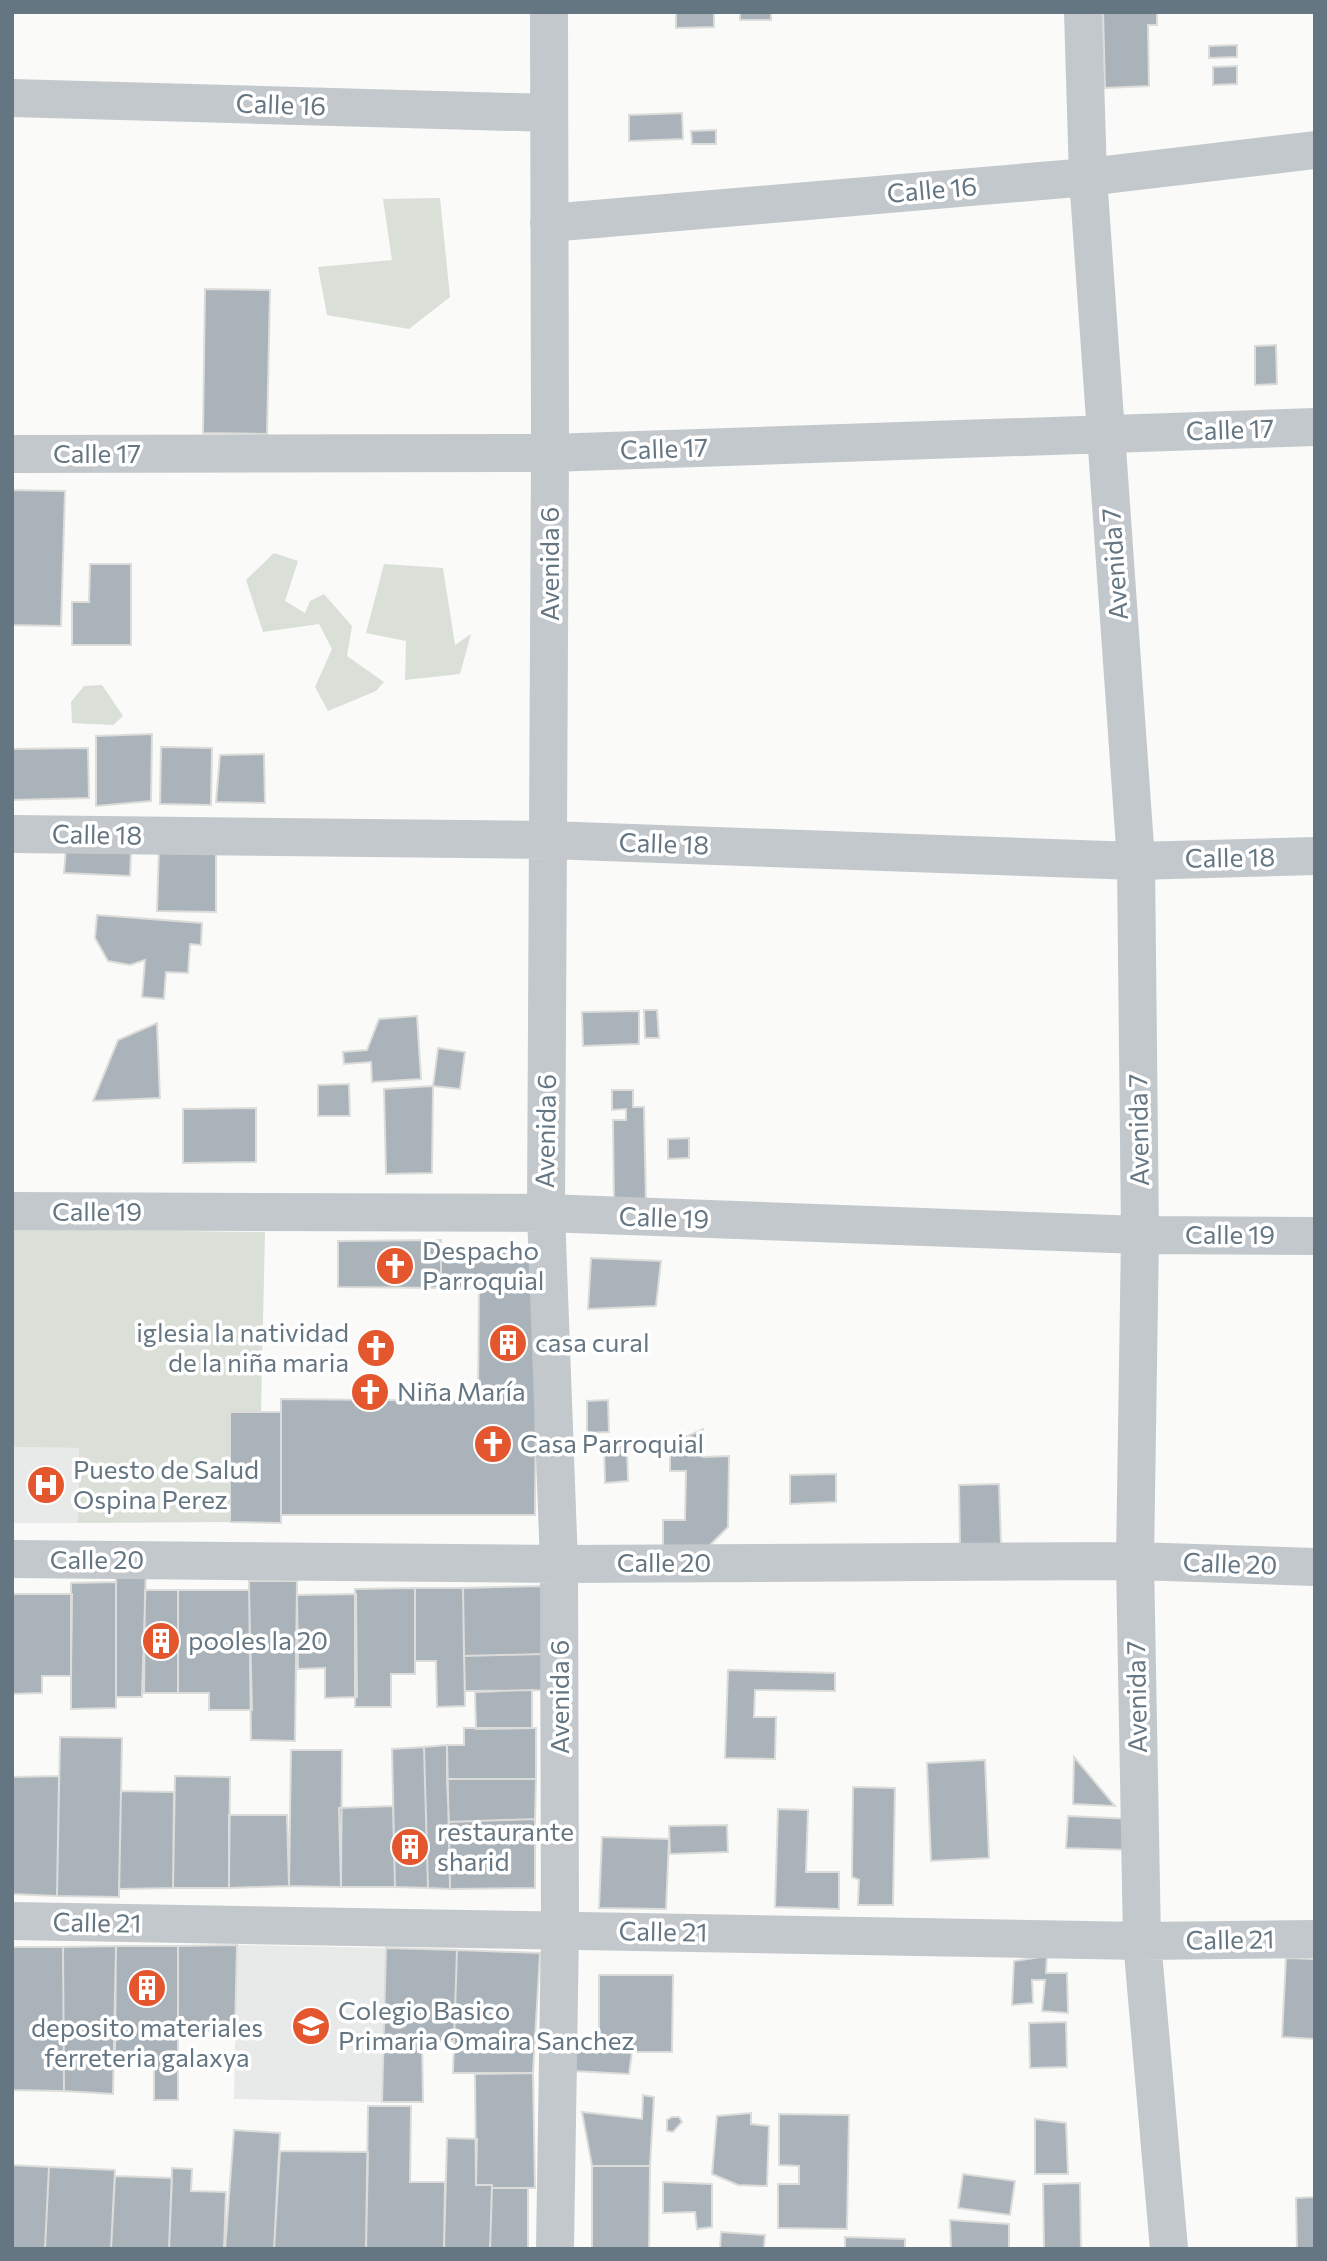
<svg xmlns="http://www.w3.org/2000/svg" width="1327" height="2261" font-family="Commissioner,sans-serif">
	<rect width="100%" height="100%" fill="#fafaf8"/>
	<path fill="#e8e9e9" d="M12 1447 79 1448 78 1523H12Z
		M237 1945 386 1948 382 2102 234 2099Z"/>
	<path fill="#dadfd7" d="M440 198 450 297 409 329 327 315 318 267 392 260 383 199Z
		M274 553 298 561 285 601 305 613 310 601 324 594 352 626 347 656 384 682 376 691 328 711 315 687 332 649 319 624 263 632 246 580Z
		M384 564 443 568 455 645 471 634 460 674 405 680 406 641 366 633Z
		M102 685 123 716 113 725 72 723 71 702 84 686Z
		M12 1229 265 1232 261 1412H230V1522L78 1523 79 1448 12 1447Z"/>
	<path fill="#aab3b9" stroke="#dcdcda" stroke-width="2" d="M676 12H714V27L676 28Z
		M740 12H771V20H740Z
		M1103 12H1157V25H1148L1149 86 1105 88Z
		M1237 45V57L1209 58V46Z
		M1237 66V84L1213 85V67Z
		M682 113 683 139 629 141V115Z
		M716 130V144H692L691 131Z
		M205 289 270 290 267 434 203 433Z
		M1276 345 1277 384 1255 385V346Z
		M12 490 65 491 61 626 12 625Z
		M90 564H131V645H72V602H89Z
		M152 734 151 801 96 806V736Z
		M161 747 212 748 211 805 160 804Z
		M88 748 89 798 12 800V749Z
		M264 754 265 803 216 802 220 755Z
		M66 848 131 851 130 876 64 873Z
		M159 848H216V912L157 911Z
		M97 915 202 923 201 945 190 944 188 973 166 972 164 999 142 997 145 960 130 965 108 961 95 938Z
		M644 1010H657L659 1038H645Z
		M639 1011V1044L583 1046 582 1012Z
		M417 1016 421 1079 372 1082 371 1062 344 1064 343 1052 367 1050 379 1019Z
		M157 1023 160 1098 93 1101 118 1040Z
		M438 1048 465 1052 460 1089 433 1086Z
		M349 1084 350 1116H318V1085Z
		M433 1086 432 1173 386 1174 384 1089Z
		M612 1090H633V1107H644L646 1204 614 1205 613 1120H626V1109L612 1110Z
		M256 1108V1162L183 1163V1109Z
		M689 1138V1158L668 1159V1139Z
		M441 1240V1288L338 1287V1241Z
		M521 1247 537 1265 535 1515H281V1399L478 1401 479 1288H441V1249Z
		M591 1258 661 1261 656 1306 588 1309Z
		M608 1400 609 1432 587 1433V1401Z
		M230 1412H281V1523L230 1522Z
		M703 1429V1457L729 1456 728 1527 709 1546H663V1520H685L686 1471H670V1444Z
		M627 1445 628 1481 605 1483 604 1446Z
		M836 1474V1502L790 1504V1475Z
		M999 1484 1001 1545 960 1546 959 1485Z
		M116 1571H146L142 1697H116Z
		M249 1581H297L295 1741 251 1740Z
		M116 1582V1708L71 1709V1583Z
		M542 1586 543 1654 464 1656 463 1588Z
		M415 1588H463L465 1706 437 1707 436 1661H415Z
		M415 1588V1674H391V1707H355V1589Z
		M145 1590H178V1693H144Z
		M178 1590H249L252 1710H209V1693H178Z
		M12 1594H72L71 1676H42V1693L12 1694Z
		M356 1594 357 1697 325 1698V1668L298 1669 297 1595Z
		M543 1654 542 1690 465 1691 464 1656Z
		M728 1670 835 1673V1691L755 1690 754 1717H776L775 1759 725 1758Z
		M532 1690V1728L476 1729 475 1692Z
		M464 1728H536V1779H447V1745H464Z
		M60 1737 122 1738 119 1897 57 1896Z
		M447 1745 450 1889 428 1888 424 1747Z
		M424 1747 428 1888 395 1887 392 1749Z
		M291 1750H342L341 1887 289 1886Z
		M1074 1757 1115 1806 1073 1804Z
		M985 1760 989 1858 931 1861 927 1763Z
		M59 1776 57 1896 12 1894V1777Z
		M175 1776 230 1777 229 1888H173Z
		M447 1779H536L535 1819 449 1822Z
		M853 1787 895 1788 893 1905H858L859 1880 852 1877Z
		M121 1791 174 1792 173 1888 119 1889Z
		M393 1806 395 1887H341L339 1808Z
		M778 1809 808 1810 806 1872H839V1909L775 1907Z
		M229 1815H287L289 1886 229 1888Z
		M1068 1816 1132 1819 1130 1850 1066 1848Z
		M535 1819V1888L450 1889 449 1822Z
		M727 1825 728 1852 670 1854 669 1826Z
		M602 1837 669 1839 666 1909 599 1908Z
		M237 1945 235 2031H178V1946Z
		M116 1946H178V2100H154V2053H115Z
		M116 1946 113 2094 64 2091 63 1947Z
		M12 1947H63L64 2091 12 2090Z
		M386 1948 457 1950 454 2041H422L423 2102H382Z
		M457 1950 540 1953 533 2073H453Z
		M1047 1956 1046 1973H1067L1068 2013 1042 2011 1045 1980H1032L1033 2003 1012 2005 1014 1961Z
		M1286 1958 1315 1959V2039L1282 2037Z
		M599 1975H673L672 2052H604L599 2042Z
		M1066 2022 1067 2067 1030 2068 1029 2023Z
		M575 2051 632 2052 629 2074 573 2071Z
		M533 2073 535 2188H492V2185H476L475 2074Z
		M643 2095 654 2097 650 2166H592L582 2112 642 2119Z
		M368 2106H411L410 2182H445L444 2249H366Z
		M751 2113V2124L769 2126 767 2186 738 2185 712 2174 717 2116Z
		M779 2114 849 2115 847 2229 778 2228V2184H799V2166L779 2165Z
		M672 2117H679L682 2122 673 2132 667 2131V2120Z
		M1035 2119 1066 2123 1068 2174H1035Z
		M234 2130 280 2133 274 2249H225Z
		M447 2138 477 2139 476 2185H492L490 2249H444Z
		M280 2151 368 2152 366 2249H274Z
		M12 2165 49 2167 45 2249H12Z
		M592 2166H650L649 2249H592Z
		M49 2167 115 2170 111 2249H45Z
		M172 2168 192 2169 191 2191 226 2192 224 2249H169Z
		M963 2174 1015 2181 1010 2215 958 2208Z
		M115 2176 172 2178 169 2249H111Z
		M663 2182 712 2184V2227L697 2229 695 2212 663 2213Z
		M1080 2183 1081 2249H1044L1043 2184Z
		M492 2188H528V2249H490Z
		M1315 2197V2249H1297L1296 2198Z
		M950 2220 1009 2224V2249H951Z
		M721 2232 765 2235 764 2249H720Z
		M845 2237 905 2239V2249H845Z"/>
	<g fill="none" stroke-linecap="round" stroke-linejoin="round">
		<path stroke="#c3c8cc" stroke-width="38" d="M549 12 550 453 546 1213 559 1564 560 1930 555 2249
			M1083 12 1088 177 1136 861 1140 1235 1135 1561 1142 1941 1169 2249
			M12 98 549 113
			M549 223 1088 177 1315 150
			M12 454 550 453 1315 427
			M12 834 549 840 1136 861 1315 856
			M12 1211 546 1213 1140 1235 1315 1236
			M12 1559 559 1564 1135 1561 1315 1567
			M12 1921 1142 1941 1315 1939"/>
	</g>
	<defs>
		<symbol id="church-disc" viewBox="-11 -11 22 22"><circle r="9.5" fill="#e4572e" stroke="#fff"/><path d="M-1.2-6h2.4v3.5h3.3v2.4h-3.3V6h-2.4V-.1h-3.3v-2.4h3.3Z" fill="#fff"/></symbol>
		<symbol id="building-disc" viewBox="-11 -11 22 22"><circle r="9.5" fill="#e4572e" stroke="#fff"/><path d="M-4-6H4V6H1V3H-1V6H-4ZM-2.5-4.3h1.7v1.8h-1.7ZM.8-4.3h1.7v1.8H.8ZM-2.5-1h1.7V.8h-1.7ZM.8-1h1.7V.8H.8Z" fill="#fff"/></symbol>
		<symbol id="hospital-disc" viewBox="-11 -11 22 22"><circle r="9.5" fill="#e4572e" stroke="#fff"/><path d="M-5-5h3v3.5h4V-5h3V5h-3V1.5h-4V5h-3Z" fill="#fff"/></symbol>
		<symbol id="school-disc" viewBox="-11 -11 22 22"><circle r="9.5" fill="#e4572e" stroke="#fff"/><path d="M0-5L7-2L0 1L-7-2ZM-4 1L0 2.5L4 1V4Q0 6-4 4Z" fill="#fff"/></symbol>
	</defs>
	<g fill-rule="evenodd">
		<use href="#church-disc" x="373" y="1244" width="44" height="44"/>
		<use href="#building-disc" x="486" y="1321" width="44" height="44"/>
		<use href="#church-disc" x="354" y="1326" width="44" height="44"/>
		<use href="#church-disc" x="348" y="1370" width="44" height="44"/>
		<use href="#church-disc" x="471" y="1422" width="44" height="44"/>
		<use href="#hospital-disc" x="24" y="1463" width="44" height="44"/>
		<use href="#building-disc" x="139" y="1619" width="44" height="44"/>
		<use href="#building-disc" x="388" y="1825" width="44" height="44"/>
		<use href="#building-disc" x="125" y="1966" width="44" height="44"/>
		<use href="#school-disc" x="289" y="2004" width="44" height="44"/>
	</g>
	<g text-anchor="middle" stroke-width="7" stroke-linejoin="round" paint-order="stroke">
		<g font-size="26" fill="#657683" stroke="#fff">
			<text transform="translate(281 105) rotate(2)" y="9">Calle 16</text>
			<text transform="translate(932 190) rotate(-5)" y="9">Calle 16</text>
			<text transform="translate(1230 430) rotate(-2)" y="9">Calle 17</text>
			<text transform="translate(664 449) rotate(-2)" y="9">Calle 17</text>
			<text x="97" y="463">Calle 17</text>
			<text transform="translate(550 564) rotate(-90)" y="9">Avenida 6</text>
			<text transform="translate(1115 564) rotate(-94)" y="9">Avenida 7</text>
			<text transform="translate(97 835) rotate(1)" y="9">Calle 18</text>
			<text transform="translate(664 844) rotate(2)" y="9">Calle 18</text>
			<text transform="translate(1230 858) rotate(-1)" y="9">Calle 18</text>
			<text transform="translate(1139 1130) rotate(-91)" y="9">Avenida 7</text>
			<text transform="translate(546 1131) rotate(-89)" y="9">Avenida 6</text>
			<text x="97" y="1221">Calle 19</text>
			<text transform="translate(664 1218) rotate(2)" y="9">Calle 19</text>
			<text x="1230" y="1244">Calle 19</text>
			<text x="97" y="1569">Calle 20</text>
			<text x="664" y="1572">Calle 20</text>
			<text transform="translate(1230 1564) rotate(2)" y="9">Calle 20</text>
			<text transform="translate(560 1697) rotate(-90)" y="9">Avenida 6</text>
			<text transform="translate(1137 1697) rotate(-91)" y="9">Avenida 7</text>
			<text transform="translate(97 1923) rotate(1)" y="9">Calle 21</text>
			<text transform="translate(663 1932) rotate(1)" y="9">Calle 21</text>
			<text transform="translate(1230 1940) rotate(-1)" y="9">Calle 21</text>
		</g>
		<g font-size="26" fill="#657683" stroke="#fff" text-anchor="start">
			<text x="422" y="1260">Despacho<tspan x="422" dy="30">Parroquial</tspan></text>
			<text x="349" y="1342" text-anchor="end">iglesia la natividad<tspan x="349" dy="30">de la niña maria</tspan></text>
			<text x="535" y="1352">casa cural</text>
			<text x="397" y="1401">Niña María</text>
			<text x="520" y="1453">Casa Parroquial</text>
			<text x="73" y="1479">Puesto de Salud<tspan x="73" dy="30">Ospina Perez</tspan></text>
			<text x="188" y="1650">pooles la 20</text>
			<text x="437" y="1841">restaurante<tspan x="437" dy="30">sharid</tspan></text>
			<text x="338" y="2020">Colegio Basico<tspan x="338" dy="30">Primaria Omaira Sanchez</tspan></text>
			<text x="147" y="2037" text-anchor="middle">deposito materiales<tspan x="147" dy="30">ferreteria galaxya</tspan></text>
		</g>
	</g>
	<rect width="1327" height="2261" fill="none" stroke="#657683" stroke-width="28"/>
</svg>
